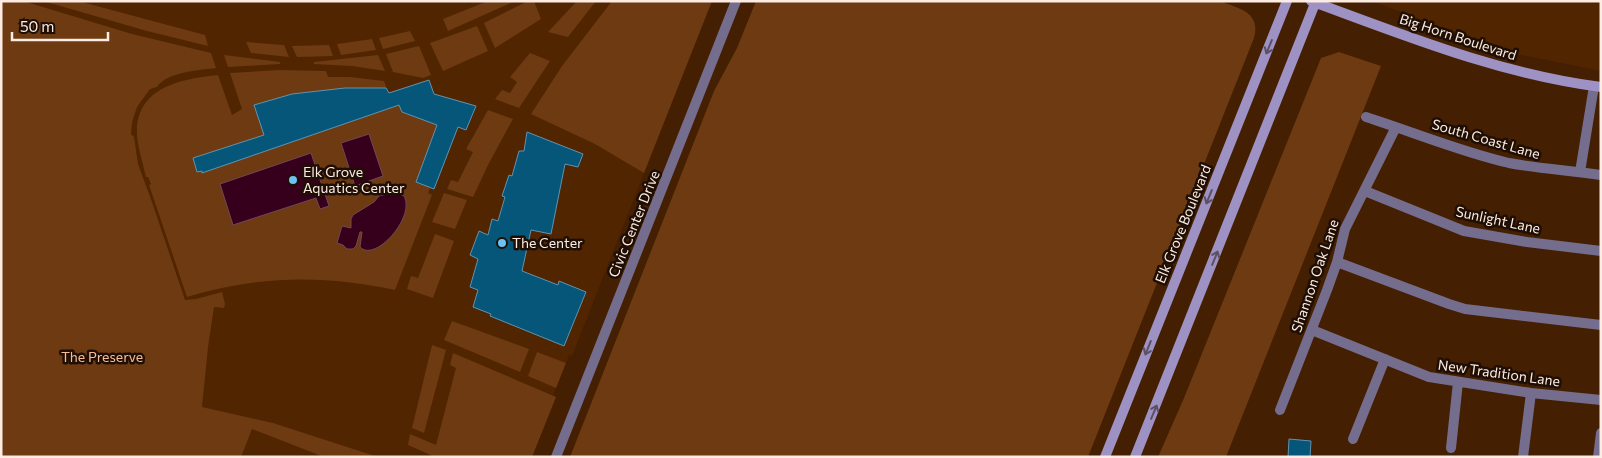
<svg xmlns="http://www.w3.org/2000/svg" width="1602" height="458" font-family="Commissioner,sans-serif">
	<rect width="100%" height="100%" fill="#441f01"/>
	<path fill="#512500" d="M1 1H712L572 356 569 355 553 396 556 397 532 457H1Z
		M1371 1H1601V71L1512 53Z"/>
	<path fill="#6e3a11" d="M1 1H23L132 34 211 53 216 68C199 70 167 72 157 87L150 89 137 107 132 122 131 134 134 137 138 164 152 202 185 300 196 299 222 292 225 304 224 308 214 307 208 347 202 407 273 423 378 457H324L252 429 241 457H1Z
		M43 1H78L205 35 208 46 147 31Z
		M488 1H515L448 31 443 19Z
		M528 1H534L541 19 495 48 484 23Z
		M577 1H596L568 37 548 32Z
		M612 1H712L644 173 595 144 531 114 562 66Z
		M756 1H1220C1240 9 1261 12 1254 38L1088 457H570L714 91 737 48Z
		M477 26 488 51 443 71 430 43Z
		M410 31 415 41 383 49 379 38Z
		M372 39 376 50 341 55 337 44Z
		M246 42 284 45 289 57 251 53Z
		M329 45 333 56 297 57 292 46Z
		M419 46 431 75 423 78 393 72 386 54Z
		M1339 52 1381 66 1226 457H1158L1184 398 1321 58Z
		M530 53 550 61 519 108 495 99 502 90 510 93 517 82 510 77Z
		M224 55 280 62V64L228 67Z
		M378 55 385 71 352 66 314 64V62Z
		M279 70 326 71 328 77H350L384 81 387 89 383 91 385 94 429 80 434 94 476 106 466 130 458 127 446 158 444 157 442 168 434 189 430 188 428 193 432 195 395 290C322 274 258 276 187 297L149 185 151 184 148 177H146C143 163 138 149 137 135 135 87 181 79 218 75L232 115 242 109 230 73Z
		M488 110 513 119 489 163 473 197 447 189 451 180 458 182 473 152 466 149Z
		M444 193 467 200 455 229 432 222Z
		M435 234 454 241 433 298 407 289 411 276 418 278Z
		M452 321 529 349 520 372 444 340Z
		M432 345 446 350 424 433 412 428Z
		M537 352 566 363 556 388 528 376Z
		M453 353 556 397 532 457H435L408 445 410 434 436 445 456 368 450 365Z"/>
	<path fill="#36001c" stroke="#714758" d="M369 134 383 176 355 186 341 143Z
		M311 153 329 206 320 209 316 198 233 225 220 184Z
		M392 193H397L404 196C416 217 375 263 360 247L362 232H360L356 246 353 249H347L343 245 337 243 342 226 351 228V219L353 215 374 202 379 196Z"/>
	<path fill="#055678" stroke="#6093b1" d="M429 80 434 94 476 106 466 130 458 127 434 189 416 182 437 125 402 112 399 105 202 173V171L197 172 193 158 264 135 254 105 292 94 345 88H386L389 93Z
		M527 132 583 154 578 167 565 164 551 234 531 230 522 271 558 285 559 281 586 292 564 346 490 316 491 314 473 307 478 290 470 287 478 259 470 255 479 231 488 235 492 219 498 221 505 197 502 196 509 175 512 176 519 151H524Z
		M1289 439 1311 441 1310 457H1288Z"/>
	<g fill="none" stroke-linecap="round" stroke-linejoin="round">
		<path stroke="#746d8d" stroke-width="10" d="M1366 117C1413 132 1461 152 1509 163 1540 169 1570 170 1601 175
			M1580 172 1594 86
			M1365 191 1464 231 1527 242 1601 251
			M1337 262 1449 304 1465 309 1601 325
			M1312 330 1429 377 1531 393 1601 400
			M1280 410 1327 290 1337 262 1345 229 1396 127
			M1353 439 1385 359
			M1451 448 1458 382
			M1523 457 1531 393
			M1598 457 1601 433"/>
		<path stroke="#746d8d" stroke-width="10" d="M556 457 736 1"/>
		<path stroke="#9e92c5" stroke-width="10" d="M1311 1C1406 36 1500 74 1601 87
			M1105 457 1287 1
			M1135 457 1316 1"/>
	</g>
	<defs><path id="oneway-shaft" d="M-6 0H5M1.5-3L5.5 0L1.5 3" fill="none" stroke-width="1.6" stroke-linecap="round" stroke-linejoin="round" transform="scale(1.25)"/></defs>
	<g stroke="#5e5064">
		<use href="#oneway-shaft" transform="translate(1269 47) rotate(112)"/>
		<use href="#oneway-shaft" transform="translate(1209 197) rotate(112)"/>
		<use href="#oneway-shaft" transform="translate(1215 258) rotate(-68)"/>
		<use href="#oneway-shaft" transform="translate(1148 348) rotate(112)"/>
		<use href="#oneway-shaft" transform="translate(1154 412) rotate(-67)"/>
	</g>
	<g fill="#6cc3f2" stroke="#1f0e04" stroke-width="2">
		<circle cx="293" cy="180" r="5"/>
		<circle cx="502" cy="243" r="5"/>
	</g>
	<g text-anchor="middle" stroke-width="5" stroke-linejoin="round" paint-order="stroke">
		<g font-size="14" fill="#fcece3" stroke="#1f0e04">
			<text transform="translate(1458 37) rotate(18)" y="5">Big Horn Boulevard</text>
			<text transform="translate(1486 139) rotate(16)" y="5">South Coast Lane</text>
			<text transform="translate(1498 220) rotate(12)" y="5">Sunlight Lane</text>
			<text transform="translate(634 224) rotate(-68)" y="5">Civic Center Drive</text>
			<text transform="translate(1183 224) rotate(-68)" y="5">Elk Grove Boulevard</text>
			<text transform="translate(1315 276) rotate(-71)" y="5">Shannon Oak Lane</text>
			<text transform="translate(1499 373) rotate(8)" y="5">New Tradition Lane</text>
		</g>
		<g font-size="14" fill="#fcece3" stroke="#1f0e04" text-anchor="start">
			<text x="303" y="177">Elk Grove<tspan x="303" dy="16">Aquatics Center</tspan></text>
			<text x="512" y="248">The Center</text>
		</g>
		<g font-size="14" fill="#f8bd97" stroke="#1f0e04">
			<text x="102" y="362">The Preserve</text>
		</g>
	</g>
	<rect width="1602" height="458" fill="none" stroke="#fcece3" stroke-width="5"/>
	<path d="M12 32v8h96v-8" fill="none" stroke="#fcece3" stroke-width="2.5"/>
	<text x="20" y="32" font-size="15" fill="#fcece3" stroke="#1f0e04" stroke-width="4" paint-order="stroke">50 m</text>
</svg>
